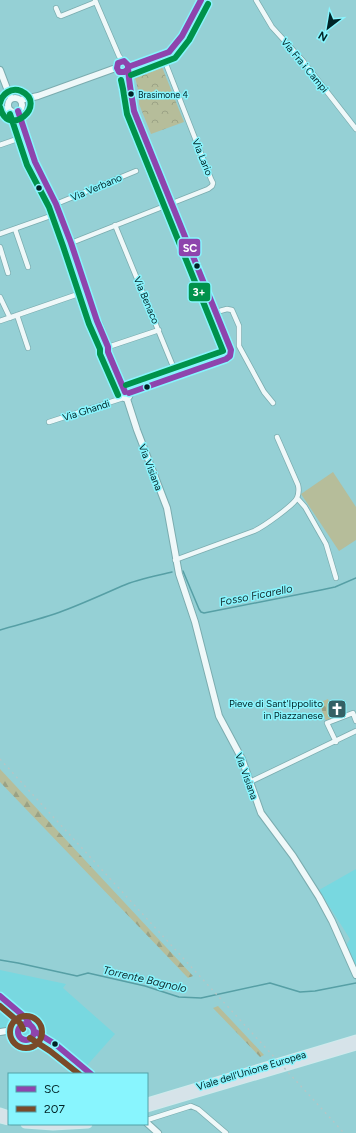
<svg xmlns="http://www.w3.org/2000/svg" width="356" height="1133" font-family="Figtree,sans-serif">
	<defs>
		<pattern id="forest-firs" width="22" height="20" patternUnits="userSpaceOnUse"><rect width="22" height="20" fill="#b6bd9a"/><path d="M5 1l3.5 6h-7zM16 11l3.5 6h-7z" fill="#9ba285"/></pattern>
		<pattern id="cemetery-stones" width="16" height="16" patternUnits="userSpaceOnUse"><rect width="16" height="16" fill="#b6bd9a"/><path d="M2 7V4a2 2 0 0 1 4 0v3zM10 15v-3a2 2 0 0 1 4 0v3z" fill="#9ba285"/></pattern>
		<pattern id="park-crowns" width="20" height="18" patternUnits="userSpaceOnUse"><rect width="20" height="18" fill="#b6bd9a"/><path d="M2 6a3 3 0 1 1 6 0M12 15a3 3 0 1 1 6 0" fill="none" stroke="#9ba285"/></pattern>
	</defs>
	<rect width="100%" height="100%" fill="#95d0d5"/>
	<path fill="#78d8e0" d="M356 869V966L345 947 350 939 319 890Z
		M0 970 66 984 63 988 115 1034 82 1071 45 1041 29 1045 23 1044 10 1036 0 1034Z"/>
	<path fill="#b6bd9a" d="M333 472 356 507V540L339 551 301 494Z"/>
	<path fill="url(#forest-firs)" d="M0 769 193 976 188 978 0 782Z
		M218 1006 264 1055 260 1057 213 1008Z"/>
	<path fill="url(#cemetery-stones)" d="M328 699 336 719 327 723 319 703Z"/>
	<path fill="url(#park-crowns)" d="M160 62 184 122 151 134 139 104V94L136 81 132 70Z"/>
	<g fill="none" stroke-linecap="round" stroke-linejoin="round">
		<path stroke="#569fa5" stroke-width="1.5" d="M183 571 199 609 201 612 204 613 321 590 335 587 356 578
			M0 630C23 623 46 618 68 609 86 602 104 594 122 586 137 579 155 576 172 572
			M0 960 18 963 77 976 88 973 145 986 179 997 201 998 270 983 300 992 315 991 356 983"/>
		<defs>
			<path id="street" d="M95 0 119 56 123 61
				M256 0 272 27 303 61 356 129
				M56 8 59 15 61 16 96 2
				M127 70 128 77 131 87 134 111 231 350 230 356 226 359 129 393
				M0 145 26 136
				M56 204 136 171
				M115 225 177 376
				M15 229 28 267
				M0 234 59 213
				M71 243 208 189 212 186 213 183 211 179 162 54
				M0 247 8 273
				M0 297 10 318
				M216 312 227 309 232 310 239 326V346L264 392 273 403
				M17 315 28 348
				M0 321 87 291
				M108 347 159 330
				M49 422 123 398
				M297 498 305 507 326 544 336 578
				M175 560 254 531C263 527 294 505 297 498 299 493 299 489 298 485L277 437
				M336 742 327 723 353 713 356 721
				M250 782 356 731
				M147 1120 191 1106 198 1109 226 1133"/>
			<path id="secondary" d="M116.5 67a5.5 5.5 0 1 1 11 0a5.5 5.5 0 1 1-11 0Z
				M128 67 169 52 182 36 201 0
				M0 70 11 99
				M8 105a7 7 0 1 1 14 0a7 7 0 1 1-14 0Z
				M20 100 38 96 113 69H117
				M18 111 35 162 56 204 71 243 97 321 99 324 108 347V352
				M0 112 8 108
				M97 328 101 340 108 352 125 392
				M122.5 395a3.5 3.5 0 1 1 7 0a3.5 3.5 0 1 1-7 0Z
				M127 399 137 430 167 508 179 574 195 622 219 716 242 759 261 813 293 856 319 897 332 921 356 975
				M0 996 26 1018 30 1025
				M18 1032a8 8 0 1 1 16 0a8 8 0 1 1-16 0Z
				M34 1031 55 1044 91 1074
				M0 1032 19 1029
				M147 1123 158 1133"/>
			<path id="primary" d="M147 1102 356 1039
				M147 1108 356 1046
				M0 1112 9 1115
				M0 1119 9 1121
				M25 1124 53 1126 88 1124"/>
		</defs>
		<use href="#street" stroke="#7bacaf" stroke-width="6"/>
		<use href="#secondary" stroke="#7bacaf" stroke-width="8"/>
		<use href="#primary" stroke="#cfeaec" stroke-width="9"/>
		<use href="#street" stroke="#eff8f9" stroke-width="4.5"/>
		<use href="#secondary" stroke="#eff8f9" stroke-width="6"/>
		<use href="#primary" stroke="#d6e3e9" stroke-width="7"/>
		<path stroke="#b4c6c7" stroke-width="1.5" stroke-dasharray="2 4" stroke-linecap="butt" d="M0 759 344 1133"/>
		<defs>
			<path id="bus-1" d="M128 67 169 52 182 36 201 0
				M127 70 124 72H119L117 68 118 63 124 61 128 65C128 80 132 96 134 111L231 350 230 356 226 359 129 393
				M18 111 35 162 56 204 71 243 97 321 108 347V352L125 392
				M0 996 26 1018 30 1025
				M18 1032a8 8 0 1 1 16 0a8 8 0 1 1-16 0Z
				M34 1031 55 1044 91 1074"/>
			<path id="bus-2" d="M0 1006 20 1023 23 1029
				M10 1032a16 16 0 1 1 32 0a16 16 0 1 1-32 0Z
				M30 1038 50 1051 79 1074"/>
			<path id="bus-3" d="M131 75 175 58 189 40 208 4
				M121 80 123 89 127 114 223 351 126 385
				M0 103C2 94 11 87 21 91 49 104 8 140 0 107
				M10 114 27 165 49 207 63 246 89 324 100 349V354L118 395"/>
		</defs>
		<use href="#bus-1" stroke="#88f5fe" stroke-width="9"/>
		<use href="#bus-2" stroke="#88f5fe" stroke-width="9"/>
		<use href="#bus-3" stroke="#88f5fe" stroke-width="9"/>
		<use href="#bus-1" stroke="#8e44ad" stroke-width="6"/>
		<use href="#bus-2" stroke="#7a4b2a" stroke-width="6"/>
		<use href="#bus-3" stroke="#00924b" stroke-width="6"/>
	</g>
	<defs>
		<symbol id="church-square" viewBox="-11 -11 22 22"><rect x="-9" y="-9" width="18" height="18" rx="4" fill="#346064" stroke="#88f5fe"/><path d="M-1.2-6h2.4v3.5h3.3v2.4h-3.3V6h-2.4V-.1h-3.3v-2.4h3.3Z" fill="#fff"/></symbol>
	</defs>
	<g fill-rule="evenodd">
		<use href="#church-square" x="326" y="698" width="22" height="22"/>
	</g>
	<g fill="#002427" stroke="#88f5fe" stroke-width="1.5">
		<circle cx="131" cy="94" r="3.5"/>
		<circle cx="39" cy="188" r="3.5"/>
		<circle cx="197" cy="266" r="3.5"/>
		<circle cx="147" cy="387" r="3.5"/>
		<circle cx="55" cy="1044" r="3.5"/>
	</g>
	<g text-anchor="middle" stroke-width="3" stroke-linejoin="round" paint-order="stroke">
		<g font-size="9" fill="#002427" stroke="#88f5fe" text-anchor="start">
			<text x="138" y="98">Brasimone 4</text>
		</g>
		<g font-size="10" fill="#002427" stroke="#88f5fe">
			<text transform="translate(305 65) rotate(50)" y="4">Via Fra i Campi</text>
			<text transform="translate(203 157) rotate(68)" y="4">Via Lario</text>
			<text transform="translate(96 187) rotate(-23)" y="4">Via Verbano</text>
			<text transform="translate(147 300) rotate(67)" y="4">Via Benaco</text>
			<text transform="translate(86 410) rotate(-18)" y="4">Via Ghandi</text>
			<text transform="translate(151 467) rotate(69)" y="4">Via Visiana</text>
			<text transform="translate(247 776) rotate(70)" y="4">Via Visiana</text>
			<text transform="translate(251 1070) rotate(-17)" y="4">Viale dell'Unione Europea</text>
		</g>
		<g font-size="10" fill="#002427" stroke="#88f5fe" text-anchor="end">
			<text x="323" y="707">Pieve di Sant'Ippolito<tspan x="323" dy="12">in Piazzanese</tspan></text>
		</g>
		<g font-size="11" font-style="italic" fill="#152e30" stroke="#88f5fe">
			<text transform="translate(256 595) rotate(-11)" y="4">Fosso Ficarello</text>
			<text transform="translate(145 979) rotate(13)" y="4">Torrente Bagnolo</text>
		</g>
	</g>
	<g stroke="#88f5fe" stroke-width="1.5">
		<rect x="178" y="238" width="23" height="19" rx="4" fill="#8e44ad"/>
		<rect x="188" y="282" width="23" height="20" rx="4" fill="#00924b"/>
	</g>
	<g font-size="11" text-anchor="middle" font-weight="bold" fill="#fff">
		<text x="190" y="252">SC</text>
		<text x="199" y="296">3+</text>
	</g>
	<rect x="8" y="1073" width="140" height="52" fill="#88f5fe" stroke="#52a1a8"/>
	<rect x="16" y="1086" width="20" height="6" fill="#8e44ad" stroke="#52a1a8"/>
	<text x="44" y="1093" font-size="12" fill="#002427">SC</text>
	<rect x="16" y="1106" width="20" height="6" fill="#7a4b2a" stroke="#52a1a8"/>
	<text x="44" y="1113" font-size="12" fill="#002427">207</text>
	<g transform="translate(328 28) rotate(211)" stroke="#88f5fe" stroke-width="3" paint-order="stroke">
	<path d="M0-3L7 15L0 10L-7 15Z" fill="#002427"/>
	<text y="-6" font-size="11" font-weight="bold" text-anchor="middle" fill="#002427">N</text>
	</g>
</svg>
